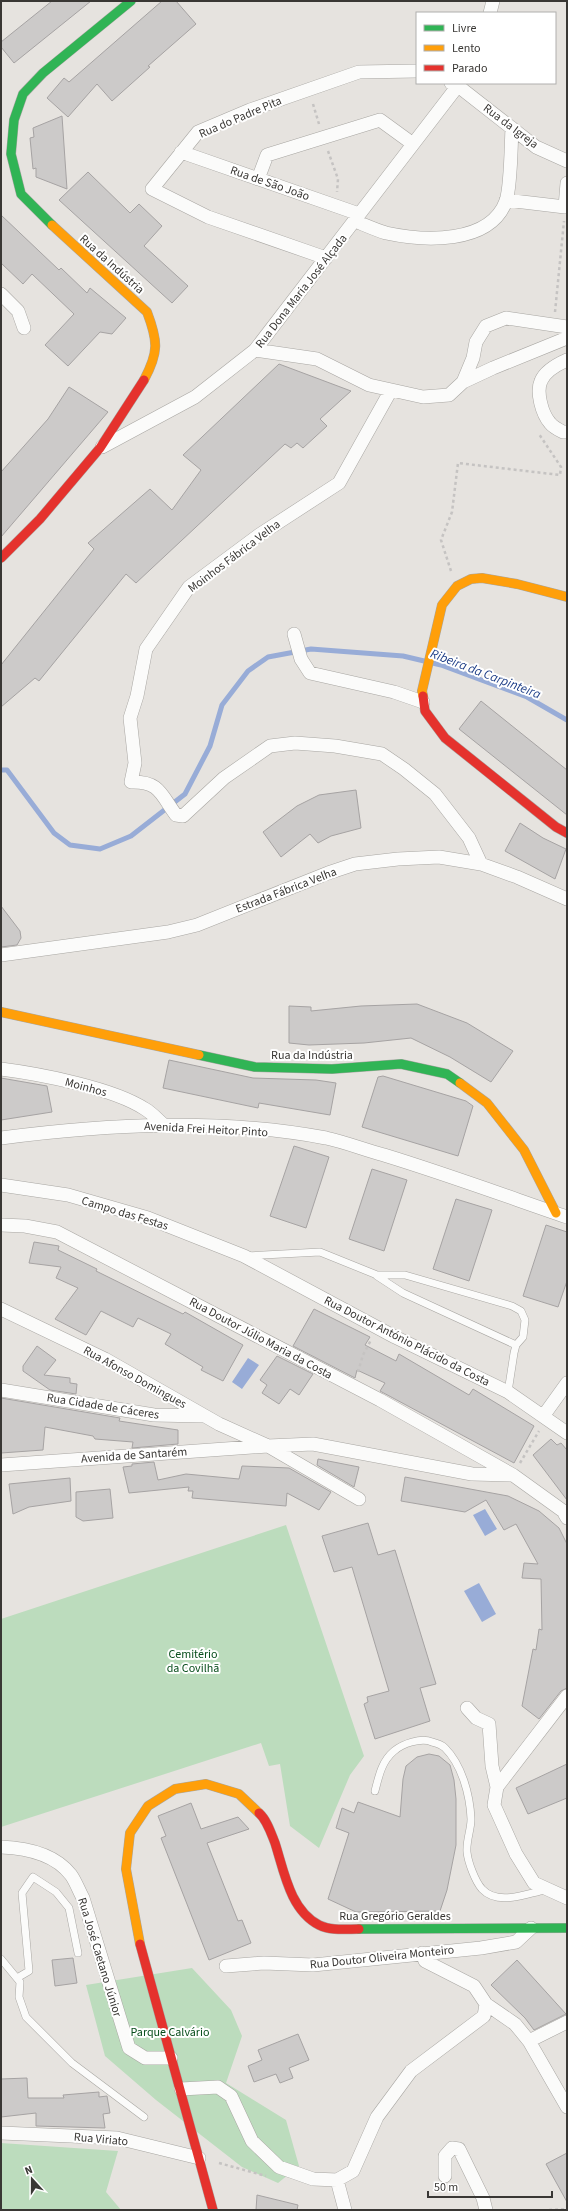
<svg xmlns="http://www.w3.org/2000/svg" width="568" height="2211" font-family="'Source Sans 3',sans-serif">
	<rect width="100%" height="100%" fill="#e6e3df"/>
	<path fill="#bcdcbd" d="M286 1525 364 1756 350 1775 319 1848 290 1826 280 1764 269 1766 261 1743 1 1827V1619Z
		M192 1968 231 2010 242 2036 226 2083 286 2120 299 2166 278 2183 242 2167 156 2100 105 2056 86 1985Z
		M1 2143 118 2151 106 2192 121 2210H1Z"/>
	<path fill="#98acd7" d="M248 1358 259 1365 242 1389 232 1382Z
		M485 1509 497 1529 485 1536 473 1515Z
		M479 1583 496 1614 482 1622 464 1591Z"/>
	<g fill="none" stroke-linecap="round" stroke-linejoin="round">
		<path stroke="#98acd7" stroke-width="5" d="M1 770H7L54 833 70 845 100 849 131 836 185 794 210 746 222 705 248 671 268 657 311 649 403 656 441 665 527 697 567 720"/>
	</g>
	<path fill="#cccac9" stroke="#a6a3a3" d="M52 1H91L14 63 1 47V42Z
		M162 1H176L196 24 148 66 150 67 112 101 97 84 68 117 47 98 64 78 69 82Z
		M62 116 67 189 36 177V168L33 169 30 138 34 137 33 128Z
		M88 172 130 213 139 204 162 226 144 246 188 286 172 303 59 200Z
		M1 215 59 270 61 268 87 293 90 288 126 318 112 334 100 332 68 366 45 345 74 314 32 274 23 284 1 263Z
		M279 364 351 391 320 419 327 426 303 448 297 443 291 448 285 444 136 583 126 574 39 681 35 678 1 707V665L94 549 88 543 150 489 172 510 201 470 183 455Z
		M69 387 108 412 1 537V472L48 419Z
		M481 701 567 770V815L459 729Z
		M356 790 361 828 331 836 318 843 310 834 281 857 263 832 297 806 319 795Z
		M520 823 543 838 566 849 555 879 505 851Z
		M1 906 20 931 21 938 17 945 1 947Z
		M417 1004 467 1023 513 1051 491 1082 450 1057 411 1038 364 1043 309 1045 289 1043V1006L311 1007V1011L361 1006Z
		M169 1060 253 1078 316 1080 336 1083 330 1115 259 1103 258 1108 163 1088Z
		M383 1076 466 1101 473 1106 458 1156 362 1127 378 1077Z
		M1 1078 47 1086 52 1112 1 1120Z
		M294 1146 329 1157 306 1228 270 1216Z
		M372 1169 407 1180 384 1251 349 1239Z
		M456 1199 492 1210 469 1281 433 1269Z
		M546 1225 567 1232V1281L558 1307 523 1296Z
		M34 1242 59 1246 58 1250 97 1269 96 1271 183 1314 185 1312 243 1345 223 1381 201 1370 203 1367 165 1344 171 1334 138 1318 133 1327 101 1311 86 1335 55 1319 78 1288 56 1278 61 1267 29 1263Z
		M314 1309 370 1337 365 1345 396 1361 399 1354 469 1395 473 1389 534 1426 514 1463 380 1391 385 1383 357 1370 355 1378 293 1346Z
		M37 1346 56 1360 44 1375 70 1378V1383L77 1384 76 1394 50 1390 23 1371V1366Z
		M277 1356 313 1374 299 1395 290 1389 279 1404 262 1393 267 1385 260 1380Z
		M1 1398 120 1418 119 1421 178 1430V1444L132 1448 133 1442 95 1439 93 1436 45 1427 43 1450 1 1453Z
		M551 1439 557 1445 561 1443 567 1450V1500L533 1455Z
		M318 1459 359 1467 354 1487 317 1465Z
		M154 1462 158 1480 186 1474 239 1479 242 1466 289 1468 331 1492 319 1510 287 1493 286 1506 192 1498 193 1491H188L189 1487 129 1493 123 1467 132 1466V1464Z
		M405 1477 508 1496 539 1511 559 1528 567 1544V1688L561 1691 539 1719 522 1706 533 1649 536 1650 539 1629 542 1630 541 1579 522 1578 524 1563 538 1564 516 1524 504 1530 486 1500 465 1512 401 1501Z
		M70 1478 71 1501 29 1507 13 1514 9 1484Z
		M110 1489 113 1518 83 1521 76 1517V1492Z
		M368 1523 378 1555 395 1550 436 1684 420 1688 430 1721 375 1739 364 1704 368 1702 367 1697 389 1691 352 1567 334 1572 322 1536Z
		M429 1754 439 1756 450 1765 454 1780 456 1799V1845L447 1890 440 1911 356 1912 328 1899 349 1833 336 1828 342 1808 354 1813 358 1802 400 1817 403 1779 406 1766 417 1757Z
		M567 1764V1798L528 1814 516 1788Z
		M191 1803 201 1829 238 1817 249 1829 207 1843 238 1921 242 1920 251 1943 209 1960 161 1838 166 1836 158 1816Z
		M73 1958 77 1983 55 1986 52 1960Z
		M517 1960 566 2014 534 2030 525 2018 491 1985Z
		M298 2034 309 2060 289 2068 293 2078 280 2083 276 2074 254 2082 248 2066 262 2060 258 2050Z
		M27 2078 28 2098H64L63 2095 99 2092V2097L107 2096 110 2113 103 2114 105 2128 36 2126V2113L1 2117V2079Z
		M567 2153V2202L546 2164Z
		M257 2195 298 2205 297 2210H256Z"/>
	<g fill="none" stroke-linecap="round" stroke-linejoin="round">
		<defs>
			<path id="lane" d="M247 1256 320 1252 377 1275H405L512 1306 521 1311 525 1320 523 1337 516 1345 514 1353 508 1392
				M377 1276 403 1293 516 1345
				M375 1791C379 1775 382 1761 394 1751 402 1744 421 1737 432 1742 436 1743 442 1745 445 1748 462 1765 470 1795 471 1819 471 1830 466 1841 467 1852 468 1862 475 1881 482 1889 498 1906 525 1894 545 1890
				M1 1959 20 1982 19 1997 26 2017 72 2063 144 2117
				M17 1978 29 1971 22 1893 33 1877 56 1892 69 1908 78 1953"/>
			<path id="street" d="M490 13 493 1
				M451 83 458 86 536 147 567 161
				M181 152 359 214
				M258 179 267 155 380 120 413 144
				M506 200 565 207 567 183
				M355 221C365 225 376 230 386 233 423 241 490 245 506 201 511 186 511 146 512 128
				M326 258 208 217 152 189 198 132 250 110 359 72 417 71
				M1 294 18 311 24 328
				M255 350 317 359 369 385 423 397 449 395 463 382 493 368 567 338
				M567 360C558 364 545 371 541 381 536 392 542 414 550 423 553 427 559 430 563 432H567
				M463 382 473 358 476 342 486 326 506 318 567 327
				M391 390 339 483 259 535 189 587 146 649 137 696 130 718 135 763 131 782C160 781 161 795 176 815L183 816 224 778 270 746 295 743 335 746 382 754 404 769 435 794 469 838 481 864
				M102 447 195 397 255 350 460 83
				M294 634 301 659 310 673 394 692 423 702
				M1 955 168 932 197 925 328 873 355 864 398 859 439 857 481 864 517 877 567 899
				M1 1069C40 1074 113 1088 145 1109 152 1113 158 1120 164 1125
				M1 1138C108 1124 219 1118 326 1138 345 1142 365 1150 384 1155 446 1174 506 1196 567 1217
				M1 1185 68 1195 148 1218 244 1256 395 1337 508 1392 567 1433
				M1 1225 25 1226 57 1232 380 1400 513 1475 563 1511 567 1518
				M1 1309 105 1359 219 1424 268 1446 359 1499
				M1 1390 154 1415 204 1416
				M544 1415 567 1383
				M1 1465 268 1446 313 1444 472 1474 511 1475
				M467 1708 476 1718 489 1724 492 1766 497 1787 494 1805 516 1854 534 1883 567 1898
				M497 1787 567 1696
				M1 1847C26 1848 55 1854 71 1875 76 1882 79 1891 83 1898L129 2048 145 2058H171
				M422 1953 425 1961 474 1986 486 2004 515 2024 529 2041 567 2107
				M226 1966 264 1963 313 1965 481 1948 516 1942 531 1928
				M529 2041 567 2022
				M181 2089 218 2087 231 2096 252 2141 279 2167 313 2179 337 2180 353 2171 377 2117 411 2071 484 2016 486 2004
				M1 2133 117 2138 199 2158
				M445 2176V2156L452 2148 459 2149 483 2198 486 2210
				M337 2180 345 2210"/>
			<path id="fast" d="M52 225 21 194 11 154 14 120 23 94 43 73 131 1
				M199 1055 255 1067 332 1069 401 1064 447 1074 460 1083
				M359 1929 567 1928"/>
			<path id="slow" d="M52 225 147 312C158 341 159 352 144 380
				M423 696 422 691 442 605 457 586 471 579 482 578 517 584 567 597
				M1 1012 199 1055
				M460 1083 487 1103 524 1150 556 1213
				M140 1944 126 1869 130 1833 148 1806 175 1789 206 1784 239 1794 259 1813"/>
			<path id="jam" d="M1 558 40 519 100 448 144 380
				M423 696 425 711 445 738 556 827 567 833
				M259 1813C267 1820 271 1833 275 1843 284 1871 290 1910 319 1925 331 1931 346 1929 359 1929
				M140 1944 213 2210"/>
		</defs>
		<use href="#lane" stroke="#a8a6a2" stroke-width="8"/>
		<use href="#street" stroke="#a8a6a2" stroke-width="14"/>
		<use href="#fast" stroke="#a8a6a2" stroke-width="10"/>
		<use href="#slow" stroke="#a8a6a2" stroke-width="10"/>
		<use href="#jam" stroke="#a8a6a2" stroke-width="10"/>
		<path stroke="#c5c3c2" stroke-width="2.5" stroke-dasharray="3 3" stroke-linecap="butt" d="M313 104 319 124
			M328 151 338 179 337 192
			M555 312 564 221
			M451 571 441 540 452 512 458 463 560 475 561 467 539 434
			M358 1372 363 1355 371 1340
			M520 1463 539 1431
			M219 2163 266 2176
			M549 2210 567 2209"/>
		<use href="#lane" stroke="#fbfbfa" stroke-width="7"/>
		<use href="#street" stroke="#fbfbfa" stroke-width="13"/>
		<use href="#fast" stroke="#30b455" stroke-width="9"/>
		<use href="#slow" stroke="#ff9f0a" stroke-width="9"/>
		<use href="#jam" stroke="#e5322d" stroke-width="9"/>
	</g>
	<g text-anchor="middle" stroke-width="4" stroke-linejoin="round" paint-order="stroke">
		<g font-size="12" fill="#393734" stroke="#fff">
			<text transform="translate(240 117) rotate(-23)" y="4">Rua do Padre Pita</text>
			<text transform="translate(511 126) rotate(37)" y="4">Rua da Igreja</text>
			<text transform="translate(270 183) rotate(19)" y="4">Rua de São João</text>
			<text transform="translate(112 264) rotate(42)" y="4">Rua da Indústria</text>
			<text transform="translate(301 291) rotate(-52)" y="4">Rua Dona Maria José Alçada</text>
			<text transform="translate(234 556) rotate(-37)" y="4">Moinhos Fábrica Velha</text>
			<text transform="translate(286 890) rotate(-21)" y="4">Estrada Fábrica Velha</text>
			<text x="312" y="1059">Rua da Indústria</text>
			<text transform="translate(86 1087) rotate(15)" y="4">Moinhos</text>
			<text transform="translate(206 1129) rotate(3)" y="4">Avenida Frei Heitor Pinto</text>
			<text transform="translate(125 1213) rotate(17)" y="4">Campo das Festas</text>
			<text transform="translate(261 1338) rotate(28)" y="4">Rua Doutor Júlio Maria da Costa</text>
			<text transform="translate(407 1341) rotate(27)" y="4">Rua Doutor António Plácido da Costa</text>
			<text transform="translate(135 1377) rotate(29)" y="4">Rua Afonso Domingues</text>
			<text transform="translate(103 1406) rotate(9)" y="4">Rua Cidade de Cáceres</text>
			<text transform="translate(134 1455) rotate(-4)" y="4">Avenida de Santarém</text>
			<text x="395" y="1920">Rua Gregório Geraldes</text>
			<text transform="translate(100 1957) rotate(73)" y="4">Rua José Caetano Júnior</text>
			<text transform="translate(382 1957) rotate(-6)" y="4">Rua Doutor Oliveira Monteiro</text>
			<text transform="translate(101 2139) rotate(5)" y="4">Rua Viriato</text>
		</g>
		<g font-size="12" fill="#074d1b" stroke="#fff">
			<text x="193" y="1658">Cemitério<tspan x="193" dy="14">da Covilhã</tspan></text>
			<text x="170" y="2036">Parque Calvário</text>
		</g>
		<g font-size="13" font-style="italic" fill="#1f3f88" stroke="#fff">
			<text transform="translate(486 673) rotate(21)" y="5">Ribeira da Carpinteira</text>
		</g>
	</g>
	<rect width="568" height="2211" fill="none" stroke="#393734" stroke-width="4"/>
	<rect x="416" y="12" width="140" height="72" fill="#ffffff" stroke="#b0afae"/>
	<rect x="424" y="25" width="20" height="6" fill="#30b455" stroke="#b0afae"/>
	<text x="452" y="32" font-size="12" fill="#393734">Livre</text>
	<rect x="424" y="45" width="20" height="6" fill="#ff9f0a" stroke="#b0afae"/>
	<text x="452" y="52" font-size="12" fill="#393734">Lento</text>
	<rect x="424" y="65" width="20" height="6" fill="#e5322d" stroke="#b0afae"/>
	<text x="452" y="72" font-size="12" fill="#393734">Parado</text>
	<g transform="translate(32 2179) rotate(339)" stroke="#ffffff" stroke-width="3" paint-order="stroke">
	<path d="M0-3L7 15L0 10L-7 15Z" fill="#393734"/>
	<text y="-6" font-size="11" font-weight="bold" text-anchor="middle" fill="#393734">N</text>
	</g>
	<path d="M428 2191v6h124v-6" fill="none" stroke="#393734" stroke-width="2"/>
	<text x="434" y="2191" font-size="12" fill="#393734" stroke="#ffffff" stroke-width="3" paint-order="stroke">50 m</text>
</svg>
